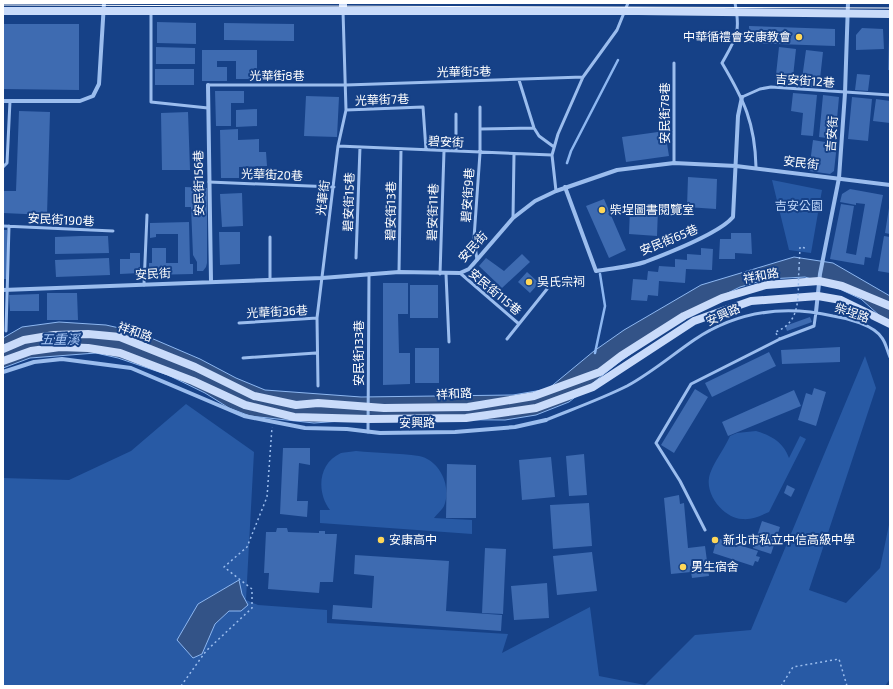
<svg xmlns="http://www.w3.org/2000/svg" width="893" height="689" font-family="'Exo 2','Noto Sans TC',sans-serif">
	<rect width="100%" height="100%" fill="#164187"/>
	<path fill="#285aa5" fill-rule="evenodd" d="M772 180 822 190 811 253 789 250Z
		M865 356 876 388 809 590 846 603 880 568 890 520V679L885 686H3V478L69 480 131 451 186 404 254 452 246 600 258 605 327 610V623L508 634 502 653 590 607 599 676 645 685 695 635 751 630ZM239 580 242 594 241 611H229L215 624 202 654 193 658 198 604Z
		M756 431C772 436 783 442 789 458L800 436 806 439 769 512C760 516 752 520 742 519 724 518 706 496 709 478 711 466 725 448 730 436L737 433Z
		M356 451C377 453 399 453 419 456 440 460 452 487 444 506 442 510 437 514 434 518L472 520V534L320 523V510H330C317 493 317 464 341 453 345 452 352 452 356 451Z"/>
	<path fill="#335387" stroke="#8db7f1" d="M794 257 833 263 890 296V325L861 299 831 285 805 277 768 279 740 287 691 311 618 363 569 402 536 415 505 420 369 419 314 423 250 416 229 408 205 393 168 375 118 358 96 353 30 358 3 368V338L22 327 59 322 106 325 137 332 200 359 236 378 265 390 361 397 513 395 548 389 594 351 624 330 701 285Z
		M239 580 242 594 248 605 241 611H229L215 624 202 654 193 658 177 640 198 604Z"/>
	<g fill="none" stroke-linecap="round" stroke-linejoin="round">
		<path stroke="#8db7f1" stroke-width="2.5" d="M567 163 571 151 618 60
			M595 353 605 306 600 274"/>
	</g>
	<path fill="#3e6bb1" d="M157 22 196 23V44L157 43Z
		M224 23 294 24V41L224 40Z
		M3 24H79V90L3 89Z
		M749 26 835 29V46L749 43Z
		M862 28 883 29 884 49 856 50V35Z
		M889 37H890V70H888Z
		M156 47 195 48V64H156Z
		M779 47 796 49 792 86 775 84Z
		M202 50H257V79H236V61H217V67H227V81H202Z
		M806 50 823 52 819 88 801 86Z
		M155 69H194V85H155Z
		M857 74 870 75 868 91 855 90Z
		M215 91H244V103H231V126H216Z
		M793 93 817 95 813 136 801 135 803 113 791 111Z
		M823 95 839 97 836 130 828 129 827 138 819 137Z
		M306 96 339 97 337 137 304 136Z
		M852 97 872 99 868 141 848 139Z
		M876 99 890 101V123L873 121Z
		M257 109V126L236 127V110Z
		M19 111 50 112 47 215 3 213V191H16Z
		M188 112 190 170H162L161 113Z
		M238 129V140L259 139V152H266L267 166 239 167V178H221L220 130Z
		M665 131 669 156 626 162 622 137Z
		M813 140 837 144 834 171 830 174 809 171Z
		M688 177 717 179 716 209 687 207Z
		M185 187 207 188V263L206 267 203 271H197V262L193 255 191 207H185Z
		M850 189 883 195 871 258 865 257 864 265 830 259 841 204 854 206 846 253 856 255 865 204 856 203V205L840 202 842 194Z
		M242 193 243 226 222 227 220 194Z
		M604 199 626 250 609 258 586 206Z
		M630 208 658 209 657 236 629 234Z
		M889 208H890V234L885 233Z
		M189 222 190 264H193V274L149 275V263H152V248H166V263H178V234H156V237L150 238V223Z
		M3 230H7L8 279H3Z
		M219 232H240V264L220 265Z
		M731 233H751L752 254 735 253V259H719L720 239H731Z
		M81 236H108L109 253 55 254V237Z
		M884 236 890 237V273L878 271Z
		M701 248 713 249 712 270 686 269 685 283 659 281 658 296 648 295 647 301 631 300 633 279 647 280 648 271 658 272 659 266 675 267V259L687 260V254L701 255Z
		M130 253H140V273L120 274V259H130Z
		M522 254 530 262 502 288 479 266 486 258 504 271Z
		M109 258 110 275 56 277 55 260Z
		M527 272 539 283 530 293 518 282Z
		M383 283H408V314H398L399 353H410V384L383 385Z
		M410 285H438V318H410Z
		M47 293H77L78 320H47Z
		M39 294V311H10L9 295Z
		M810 317 812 322 787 331 785 326Z
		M840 347V362L782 364 781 350Z
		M415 348H439V383H415Z
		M769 352 776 366 712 397 705 383Z
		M814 388 826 392 816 426 798 420 806 393 812 395Z
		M695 389 708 397 674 453 661 445Z
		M794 390 801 406 728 436 722 422Z
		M283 448H310V465L299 463 297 501H308L307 517 280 514Z
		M584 454 587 495 569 496 566 456Z
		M551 457 555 497 522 500 519 460Z
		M447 464 476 465V518H446Z
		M787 485 795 489 791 497 784 493Z
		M679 495 680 504 684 503 688 548 705 546 709 576 692 578 691 572 671 574 664 498Z
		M589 503 592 546 553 549 550 505Z
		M762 521 780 527 771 554 753 548Z
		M277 528H287L288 532 319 533V531H325V534H337L333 582H320L319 593 268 589 269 573H264L266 532H276Z
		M717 538 758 551 756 556 760 557 758 562 755 561 753 566 713 553Z
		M485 548 506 549 503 614 482 613Z
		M592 552 597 591 557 595 553 556Z
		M355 555 449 561 446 611 502 615 501 631 332 619 333 605 372 608 374 576 354 574Z
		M547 583 549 618 514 620 511 586Z"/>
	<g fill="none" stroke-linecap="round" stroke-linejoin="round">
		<path stroke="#9bbdee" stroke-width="1.5" stroke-dasharray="2 3" stroke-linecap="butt" d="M799 269 800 247 805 248
			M181 686 206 651 252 608V589L224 567 247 547 267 497 272 427
			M781 686 793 667 839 659 847 686"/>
		<path stroke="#9bbdee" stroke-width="3" d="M735 3C741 33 736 38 722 63 744 100 755 123 756 167
			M151 12V102L208 108
			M519 80 534 128 539 136 554 147
			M208 85H346L583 77
			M742 97 760 89 771 87 890 95
			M346 110 423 107 426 150
			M456 114V151
			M480 129 534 128
			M338 146 552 155
			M674 163V63
			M3 167 7 163 10 101
			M209 182 334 187
			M556 191 552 155 558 134 583 77 617 30 628 3
			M513 218 514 154
			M3 226 113 231
			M356 258 360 147
			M477 260 474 238 480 153V107
			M399 272 401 149
			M460 273 519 324
			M440 274 444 151
			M446 274 449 342
			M270 278V237
			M144 285 147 215
			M239 323 317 318
			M6 331 9 226
			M507 339 547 289
			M243 358 316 353
			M318 386 317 318 338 146 346 110 343 11
			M546 420C573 409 601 399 627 386 651 373 672 355 694 340 737 311 784 305 833 316 847 318 874 325 882 338 886 343 887 351 890 357
			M368 432 369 274
			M705 530 680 481 656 443 691 384 780 339 814 326 816 312"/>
		<path stroke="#9bbdee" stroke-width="4" d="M208 85 211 281
			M3 101H80L93 96 99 84 104 3
			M565 187 596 271C612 268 630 267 645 262 666 254 720 233 733 217L738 116 742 97
			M3 290 322 278 399 272 460 273 469 269 513 218 535 201 556 191 617 170 674 163 736 166 890 185
			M816 312 820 274 839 178 845 93 848 3
			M3 372 34 362 62 359 131 368 244 416 305 428 347 429 380 433 455 432 515 427 546 420"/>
		<path stroke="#c9dbfa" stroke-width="8" d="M3 11H638L890 14
			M343 11V3
			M3 349 24 340 54 335 88 334 120 337 195 367 254 396 296 405 318 403 384 408 468 407 534 396 600 372 621 356 684 316 722 298 766 285 819 281 842 286 890 306
			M3 361 31 351 60 347 88 348 120 353 193 381 245 405 294 417 369 419 466 418 536 408 593 387 694 321 751 301 818 296 841 300 890 324"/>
		<path stroke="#fff" stroke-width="1" d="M3 5 890 8"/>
		<path stroke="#9bbdee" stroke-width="1.5" stroke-dasharray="2 3" stroke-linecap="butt" d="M780 339 775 332C803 322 797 294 799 269"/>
	</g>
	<g fill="#ffd758" stroke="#164187" stroke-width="1.5">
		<circle cx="799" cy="37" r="4"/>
		<circle cx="602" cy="210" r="4"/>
		<circle cx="529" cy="282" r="4"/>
		<circle cx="381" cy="540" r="4"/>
		<circle cx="715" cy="540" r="4"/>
		<circle cx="683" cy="567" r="4"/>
	</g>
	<g text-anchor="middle" stroke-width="4" stroke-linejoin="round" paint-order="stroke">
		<g font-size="12" fill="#fff" stroke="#164187" text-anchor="start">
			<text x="791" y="41" text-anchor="end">中華循禮會安康教會</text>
			<text x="610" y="214">柴埕圖書閱覽室</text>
			<text x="537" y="286">吳氏宗祠</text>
			<text x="389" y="544">安康高中</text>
			<text x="723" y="544">新北市私立中信高級中學</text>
			<text x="691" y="571">男生宿舍</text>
		</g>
		<g font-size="12" fill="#fff" stroke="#164187">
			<text transform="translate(464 72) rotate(-1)" y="4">光華街5巷</text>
			<text x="277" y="80">光華街8巷</text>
			<text transform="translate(805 81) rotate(4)" y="4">吉安街12巷</text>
			<text transform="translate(382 100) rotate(-2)" y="4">光華街7巷</text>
			<text transform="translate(665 113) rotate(-90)" y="4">安民街78巷</text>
			<text transform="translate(832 134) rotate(-86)" y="4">吉安街</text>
			<text transform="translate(446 142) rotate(3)" y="4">碧安街</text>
			<text transform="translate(801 163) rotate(7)" y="4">安民街</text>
			<text transform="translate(272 175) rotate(2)" y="4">光華街20巷</text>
			<text transform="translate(199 183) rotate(-91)" y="4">安民街156巷</text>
			<text transform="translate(468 195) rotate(-86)" y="4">碧安街9巷</text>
			<text transform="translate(323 198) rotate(-83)" y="4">光華街</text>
			<text transform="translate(349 202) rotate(-88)" y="4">碧安街15巷</text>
			<text transform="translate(391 211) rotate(-89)" y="4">碧安街13巷</text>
			<text transform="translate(433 212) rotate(-88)" y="4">碧安街11巷</text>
			<text transform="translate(61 220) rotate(3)" y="4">安民街190巷</text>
			<text transform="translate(669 240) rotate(-22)" y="4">安民街65巷</text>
			<text transform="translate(473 247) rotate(-47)" y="4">安民街</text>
			<text transform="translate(153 274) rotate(-3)" y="4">安民街</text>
			<text transform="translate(761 276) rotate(-11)" y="4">祥和路</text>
			<text transform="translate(495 292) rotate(40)" y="4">安民街115巷</text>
			<text transform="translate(277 312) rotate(-3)" y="4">光華街36巷</text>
			<text transform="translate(852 313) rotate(19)" y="4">柴埕路</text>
			<text transform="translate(723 315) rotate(-24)" y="4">安興路</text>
			<text transform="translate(135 332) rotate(19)" y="4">祥和路</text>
			<text transform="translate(359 353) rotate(-90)" y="4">安民街133巷</text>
			<text transform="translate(454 394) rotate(-3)" y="4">祥和路</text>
			<text x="417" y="427">安興路</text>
		</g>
		<g font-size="12" fill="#c1d8fa" stroke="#164187">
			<text x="799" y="210">吉安公園</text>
		</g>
		<g font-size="13" font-style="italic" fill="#a7c7f6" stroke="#164187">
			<text x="60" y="344">五重溪</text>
		</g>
	</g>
	<rect width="893" height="689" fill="none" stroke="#ffffff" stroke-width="8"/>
</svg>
